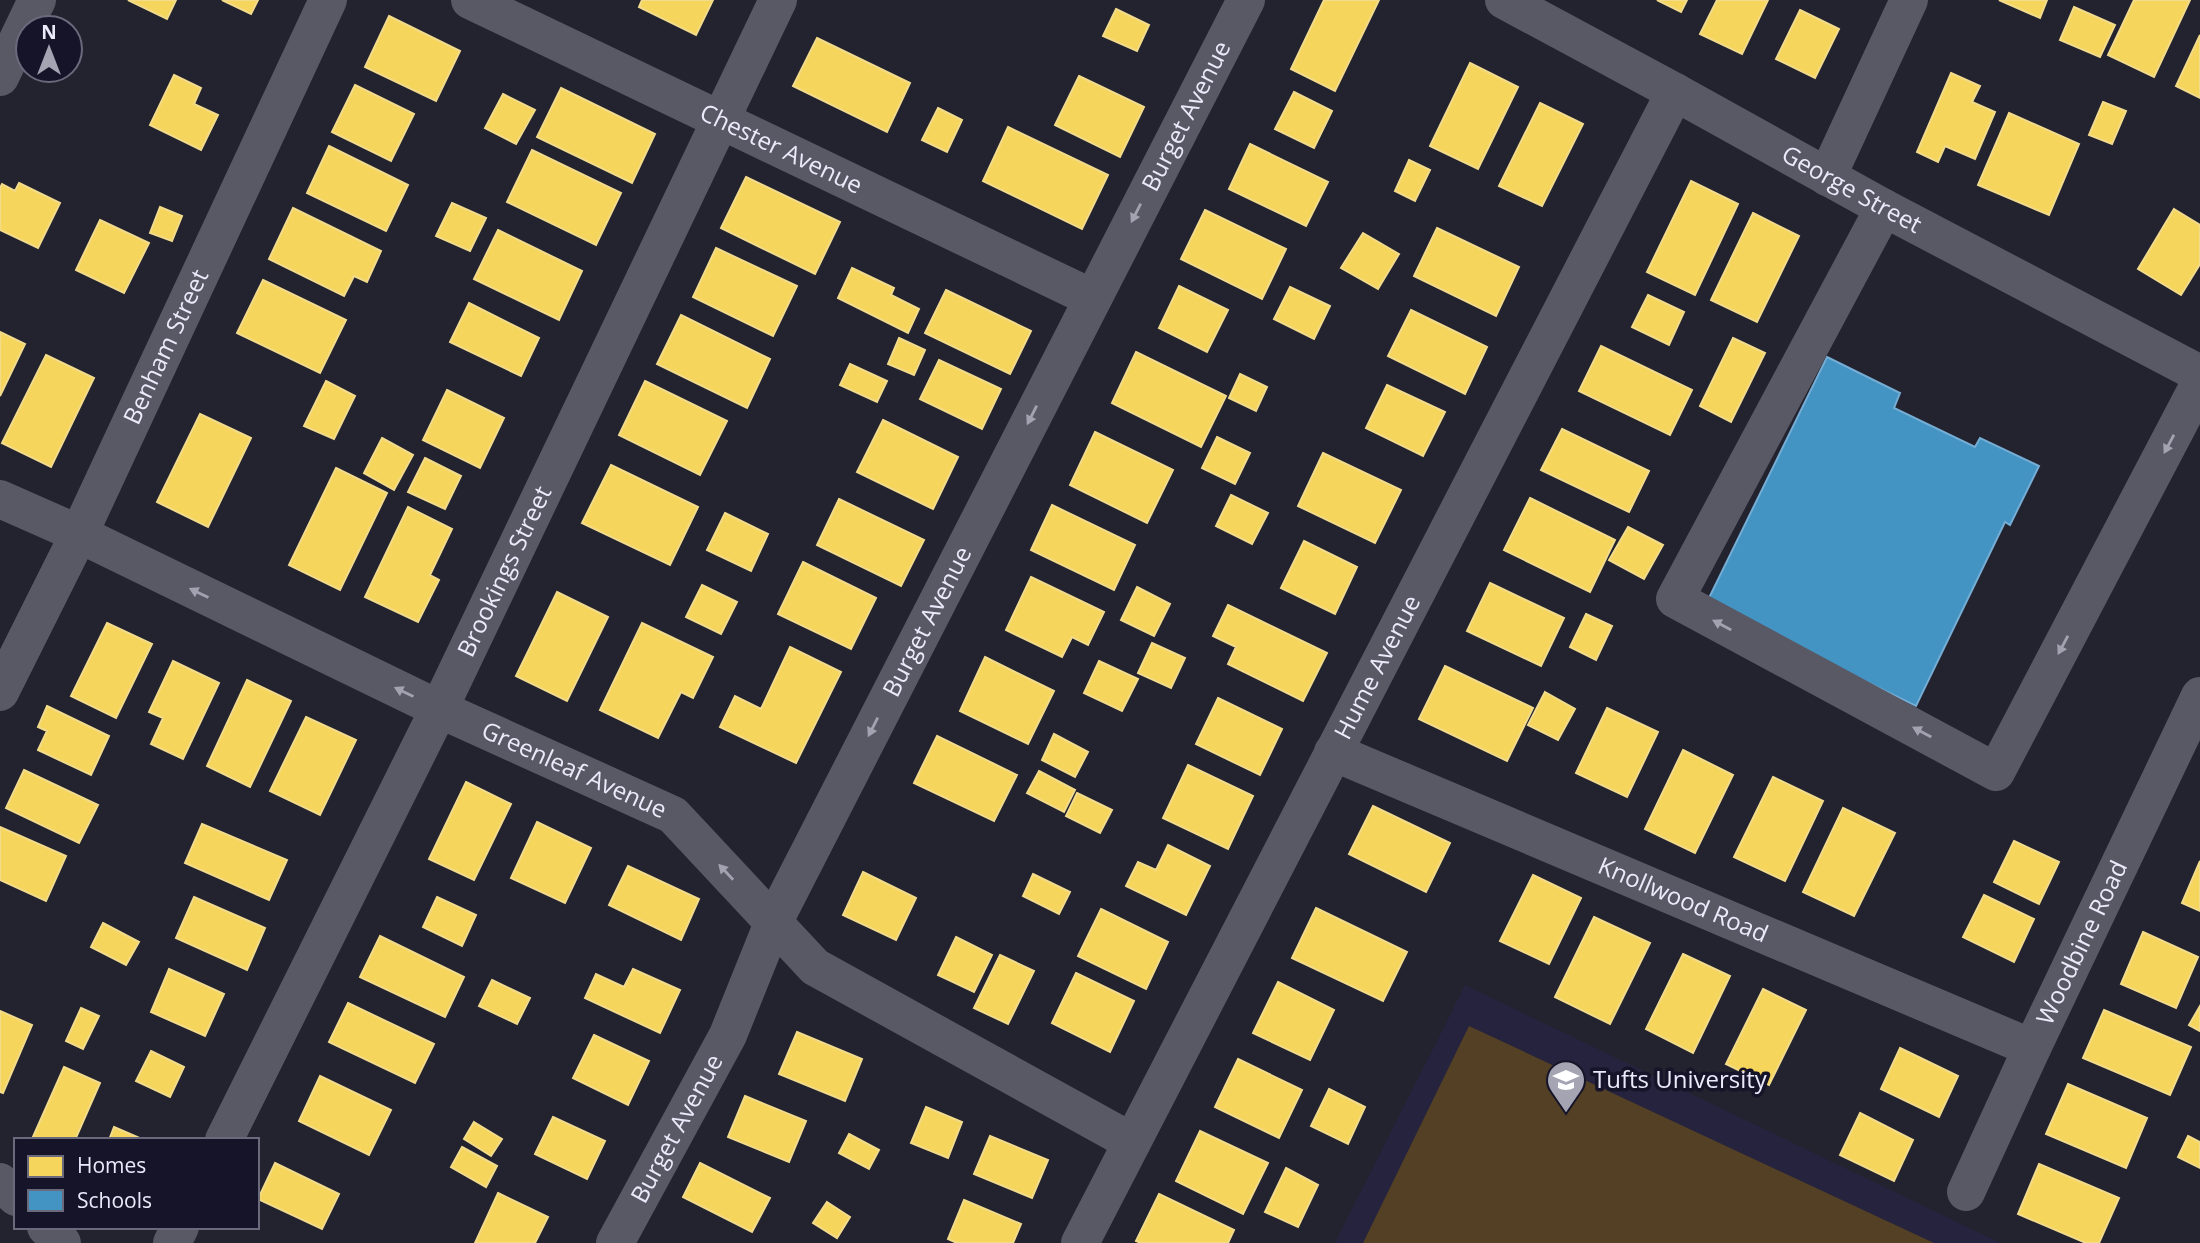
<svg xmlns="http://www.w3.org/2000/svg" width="2200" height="1243" font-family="'Open Sans',sans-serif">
	<rect width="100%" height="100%" fill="#23232f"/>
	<path fill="#25233d" d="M1465 985 2001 1243H1335Z"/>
	<path fill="#534025" d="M1469 1026 1934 1243H1363Z"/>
	<path fill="#f6d55c" stroke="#f2db8b" stroke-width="2" d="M128 0H176L167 19Z
		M222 0H258L251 14Z
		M642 0H713L696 35 639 7Z
		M1324 0H1379L1335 91 1291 69Z
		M1657 0H1687L1681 12Z
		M1717 0H1768L1742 54 1700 34Z
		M1999 0H2047L2040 18Z
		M2134 0H2190L2154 77 2108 55Z
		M2074 7 2115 25 2100 57 2060 40Z
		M1116 9 1149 25 1137 51 1103 36Z
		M1800 10 1839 29 1815 78 1776 59Z
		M389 16 460 51 436 101 365 67Z
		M2200 35V98L2176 86Z
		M817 38 910 83 887 132 793 86Z
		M1470 63 1518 87 1478 169 1430 146Z
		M1951 73 1980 86 1972 102 1995 112 1975 159 1945 146 1938 162 1917 152Z
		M174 75 201 88 194 104 218 115 201 150 150 125Z
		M1079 76 1144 107 1120 157 1055 125Z
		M355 85 414 114 391 161 332 132Z
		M561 88 655 134 632 183 537 137Z
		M1294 92 1332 111 1314 148 1275 129Z
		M503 94 535 110 516 144 485 128Z
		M2103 102 2126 111 2112 144 2089 135Z
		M1540 103 1583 124 1542 206 1499 186Z
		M938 108 962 120 947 152 922 140Z
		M2009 113 2079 144 2049 215 1978 185Z
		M1008 127 1108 175 1082 229 983 181Z
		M1250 144 1328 182 1306 226 1229 189Z
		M329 146 408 185 386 231 307 193Z
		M532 150 621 193 596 245 507 202Z
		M1409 160 1430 170 1415 201 1395 191Z
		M746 177 840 222 815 274 721 228Z
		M1691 181 1738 204 1695 295 1647 272Z
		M19 183 60 203 38 248 0 230V188L2 184 15 191Z
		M452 203 486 218 470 251 436 236Z
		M160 207 182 216 172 241 150 233Z
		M293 208 381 251 367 282 354 276 344 296 269 259Z
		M2174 209 2200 225V264L2181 295 2138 269Z
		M1205 210 1286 249 1262 299 1181 259Z
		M1753 213 1799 236 1757 322 1711 300Z
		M100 220 149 243 124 293 76 270Z
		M1437 228 1519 267 1496 316 1414 276Z
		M498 230 582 271 559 320 474 279Z
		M1363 233 1399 254 1378 289 1341 268Z
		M716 248 797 286 773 336 693 297Z
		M852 268 894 288 891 295 919 309 908 333 838 298Z
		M263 280 346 320 320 373 237 333Z
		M1179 286 1228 310 1207 352 1159 328Z
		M1290 287 1330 306 1314 339 1274 319Z
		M946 290 1031 331 1010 374 925 333Z
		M1648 295 1684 312 1669 345 1632 327Z
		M469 303 539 338 521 376 450 342Z
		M1411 310 1487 347 1465 394 1388 356Z
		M681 315 770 359 747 408 657 364Z
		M0 332 25 344 0 396Z
		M899 338 925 350 914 375 888 364Z
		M1733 338 1765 353 1731 422 1700 406Z
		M1601 346 1692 390 1670 435 1579 391Z
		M1136 352 1226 396 1201 447 1112 403Z
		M46 355 94 378 51 467 2 443Z
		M939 360 1001 389 982 429 920 399Z
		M850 364 887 381 877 402 840 385Z
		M1240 374 1267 387 1256 411 1229 398Z
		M326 381 355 396 334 439 304 426Z
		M645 381 727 421 700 475 619 435Z
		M1387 385 1445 412 1423 456 1366 428Z
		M447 390 504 418 480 468 423 440Z
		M200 414 251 438 208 527 157 502Z
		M883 420 958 457 933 509 857 472Z
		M1562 429 1649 471 1629 512 1541 470Z
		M1095 432 1173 470 1147 523 1070 485Z
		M1217 437 1250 453 1235 484 1202 468Z
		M382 438 413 455 394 490 364 473Z
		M1323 453 1401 490 1375 543 1298 506Z
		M425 458 461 476 445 509 408 492Z
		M611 465 698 507 670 565 582 523Z
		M336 468 387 493 340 590 289 565Z
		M1231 495 1268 513 1252 544 1216 526Z
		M1530 498 1615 540 1590 592 1504 550Z
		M839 499 924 540 901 586 817 545Z
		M1052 505 1135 545 1114 590 1031 550Z
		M408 507 452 529 430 575 439 580 418 622 365 597Z
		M725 513 768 534 751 571 707 550Z
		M1628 527 1663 545 1644 579 1609 560Z
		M1304 541 1357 567 1335 614 1281 588Z
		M803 562 876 598 851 649 778 614Z
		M1031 577 1104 612 1088 645 1072 637 1062 657 1006 630Z
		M1490 583 1564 618 1541 666 1467 631Z
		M702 585 737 602 721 634 686 617Z
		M1137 587 1170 604 1154 636 1121 620Z
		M557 592 608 617 567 701 516 676Z
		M1228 605 1327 653 1303 701 1228 664 1236 647 1213 636Z
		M1586 614 1612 626 1596 660 1570 647Z
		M107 623 152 644 116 718 71 696Z
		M642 623 713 657 693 698 681 692 658 738 600 710Z
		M1152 643 1185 658 1171 688 1138 673Z
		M790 647 841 672 796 763 720 727 735 696 761 709Z
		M985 657 1054 691 1028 744 960 711Z
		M173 661 219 683 183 759 151 744 163 718 149 712Z
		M1099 661 1138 679 1122 711 1084 693Z
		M1445 666 1533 708 1507 761 1419 719Z
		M247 680 291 701 250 787 207 766Z
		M1545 692 1575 709 1558 740 1528 725Z
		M1218 698 1282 729 1260 775 1196 744Z
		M47 706 109 736 91 775 38 750 47 731 38 727Z
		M1607 708 1658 732 1627 797 1576 773Z
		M306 717 356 740 320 815 270 791Z
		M1054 734 1088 752 1075 777 1042 760Z
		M937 736 1017 775 994 821 914 783Z
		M1683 750 1733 775 1695 853 1645 829Z
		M1188 765 1253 796 1228 849 1163 818Z
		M24 770 98 805 79 843 6 808Z
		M1039 771 1075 790 1064 812 1027 793Z
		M1773 777 1823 801 1785 881 1734 857Z
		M466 782 511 804 474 880 429 859Z
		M1077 793 1112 810 1100 833 1066 816Z
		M1373 806 1450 843 1426 892 1349 854Z
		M1843 808 1895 833 1854 916 1803 892Z
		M537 822 591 848 565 903 511 878Z
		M202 824 287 860 269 900 185 863Z
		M0 827 66 856 46 901 0 880Z
		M2014 841 2059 862 2039 904 1994 882Z
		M1168 845 1210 866 1186 915 1126 886 1138 862 1156 870Z
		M2200 861V911L2182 903Z
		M628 866 699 899 681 940 609 905Z
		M863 872 916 898 896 940 843 915Z
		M1033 874 1070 892 1059 914 1023 896Z
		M1533 875 1581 898 1549 964 1500 941Z
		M1984 895 2034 919 2014 962 1963 937Z
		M194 897 265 928 247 970 176 938Z
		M437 897 476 915 462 946 423 927Z
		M1316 908 1407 952 1383 1001 1292 958Z
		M1101 909 1168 942 1146 989 1078 956Z
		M1594 917 1650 943 1610 1024 1555 997Z
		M103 923 139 942 126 965 91 947Z
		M2143 932 2198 957 2176 1008 2121 984Z
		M380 936 464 977 445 1017 360 977Z
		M956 937 992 955 974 992 938 975Z
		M1683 954 1730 976 1693 1053 1646 1029Z
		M1000 955 1034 971 1008 1024 974 1008Z
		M169 969 224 994 205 1036 151 1012Z
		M633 969 680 990 660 1033 585 998 596 974 624 987Z
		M1076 973 1134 1001 1110 1052 1052 1023Z
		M492 980 530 998 517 1024 479 1006Z
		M1278 982 1334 1010 1310 1060 1253 1033Z
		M1763 989 1806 1010 1769 1085 1726 1064Z
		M348 1003 434 1044 415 1083 329 1042Z
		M2200 1006V1031L2189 1025Z
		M81 1008 99 1016 83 1049 66 1041Z
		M2104 1010 2191 1047 2170 1095 2083 1058Z
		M0 1011 32 1025 3 1093 0 1092Z
		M797 1032 862 1059 845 1101 779 1074Z
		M594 1035 649 1061 628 1105 573 1078Z
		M1900 1048 1958 1076 1939 1117 1881 1089Z
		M151 1051 184 1067 170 1097 136 1081Z
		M1238 1059 1302 1090 1279 1138 1215 1107Z
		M64 1067 100 1083 75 1140H34L32 1139Z
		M320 1076 391 1110 369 1155 299 1121Z
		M2068 1084 2147 1118 2126 1168 2046 1134Z
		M1329 1089 1365 1107 1348 1144 1311 1126Z
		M745 1096 806 1121 789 1162 728 1137Z
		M926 1107 962 1122 948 1158 911 1143Z
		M1860 1113 1913 1140 1894 1181 1840 1155Z
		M553 1117 605 1141 587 1179 535 1154Z
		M474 1122 502 1139 491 1156 464 1139Z
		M114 1127 144 1140H109Z
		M1200 1131 1268 1163 1243 1214 1176 1181Z
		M849 1134 879 1150 869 1169 839 1153Z
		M990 1136 1048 1160 1032 1198 974 1174Z
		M2188 1136 2200 1142V1168L2178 1157Z
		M462 1147 497 1166 486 1187 451 1167Z
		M275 1163 339 1194 322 1229 258 1199Z
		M700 1163 770 1198 752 1232 683 1197Z
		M2039 1164 2119 1198 2099 1243H2086L2018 1214Z
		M1286 1168 1318 1185 1298 1227 1265 1212Z
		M498 1193 548 1217 535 1243H475Z
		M1159 1194 1234 1230 1228 1243H1141L1136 1241Z
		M964 1200 1021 1224 1013 1243H957L948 1239Z
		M827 1202 850 1217 837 1238 813 1223Z"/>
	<path fill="#4393c3" stroke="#75add4" stroke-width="2" d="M1827 357 1900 393 1894 408 1975 447 1980 438 2039 466 2010 525 2005 522 1916 706 1706 604Z"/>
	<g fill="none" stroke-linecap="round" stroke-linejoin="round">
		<g stroke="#595966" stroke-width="38">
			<path id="s1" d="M470 0 1092 298"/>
			<path id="s2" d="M1504 0 1675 92 1884 208 2200 374"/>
			<path d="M0 77 37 0"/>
			<path d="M1827 177 1909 0"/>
			<path d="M1884 208 1675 599 1996 772 2200 383"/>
			<path id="s3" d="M0 499 79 534 439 709 673 815 815 967 1132 1142"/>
			<path id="s4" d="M0 692 79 534 328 0"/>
			<path id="s5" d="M1333 752 2032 1048"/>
			<path id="s6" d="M224 1140 439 709 778 0"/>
			<path d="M0 1182 16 1197"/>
			<path id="s7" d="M1966 1192 2032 1048 2200 696"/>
			<path d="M46 1227 62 1243"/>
			<path d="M172 1243 180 1227"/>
			<path id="s8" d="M615 1243 728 1035 773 923 1246 0"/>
			<path id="s9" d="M1080 1243 1675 92"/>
		</g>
	</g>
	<defs><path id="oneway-solid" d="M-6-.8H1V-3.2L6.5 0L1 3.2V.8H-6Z" transform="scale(1.75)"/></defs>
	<g fill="#a2a2b0">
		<use href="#oneway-solid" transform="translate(1136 213) rotate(117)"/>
		<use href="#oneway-solid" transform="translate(1032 415) rotate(117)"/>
		<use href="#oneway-solid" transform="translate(2169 444) rotate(118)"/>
		<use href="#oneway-solid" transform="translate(199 593) rotate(-154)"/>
		<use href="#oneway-solid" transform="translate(1722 625) rotate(-152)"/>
		<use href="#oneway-solid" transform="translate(2063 645) rotate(118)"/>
		<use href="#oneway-solid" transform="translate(404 692) rotate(-154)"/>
		<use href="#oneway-solid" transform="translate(873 727) rotate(117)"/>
		<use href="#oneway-solid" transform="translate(1922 732) rotate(-152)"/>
		<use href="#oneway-solid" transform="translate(726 872) rotate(-133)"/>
	</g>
	<defs>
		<symbol id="university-pin" viewBox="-11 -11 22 30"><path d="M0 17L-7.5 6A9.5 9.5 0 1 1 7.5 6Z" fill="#a4a4b3" stroke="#161429"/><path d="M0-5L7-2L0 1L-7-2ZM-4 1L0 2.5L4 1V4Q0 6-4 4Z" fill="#fff"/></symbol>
	</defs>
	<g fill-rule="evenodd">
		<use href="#university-pin" x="1544" y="1058" width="44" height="60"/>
	</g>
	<g text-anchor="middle" stroke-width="7" stroke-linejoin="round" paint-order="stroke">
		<g font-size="24" fill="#eaeafa" stroke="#161429">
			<text dy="8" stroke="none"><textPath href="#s8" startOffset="1264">Burget Avenue</textPath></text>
			<text dy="8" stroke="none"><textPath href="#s1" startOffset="345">Chester Avenue</textPath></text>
			<text dy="8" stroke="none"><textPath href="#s2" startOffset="396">George Street</textPath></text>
			<text dy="8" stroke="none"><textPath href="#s4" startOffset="383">Benham Street</textPath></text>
			<text dy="8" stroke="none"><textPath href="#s6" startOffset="634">Brookings Street</textPath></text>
			<text dy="8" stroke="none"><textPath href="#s8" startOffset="696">Burget Avenue</textPath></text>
			<text dy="8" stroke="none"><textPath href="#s9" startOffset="648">Hume Avenue</textPath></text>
			<text dy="8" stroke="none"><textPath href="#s3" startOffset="635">Greenleaf Avenue</textPath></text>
			<text dy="8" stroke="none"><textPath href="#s5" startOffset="380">Knollwood Road</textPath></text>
			<text dy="8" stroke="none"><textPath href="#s7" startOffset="275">Woodbine Road</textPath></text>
			<text dy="8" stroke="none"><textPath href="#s8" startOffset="130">Burget Avenue</textPath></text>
		</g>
		<g font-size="24" fill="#eaeafa" stroke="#161429" text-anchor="start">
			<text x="1593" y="1088">Tufts University</text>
		</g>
	</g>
	<rect x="14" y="1138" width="245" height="91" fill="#161429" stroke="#6b6a7d" stroke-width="2"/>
	<rect x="28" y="1156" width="35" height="21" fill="#f6d55c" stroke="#6b6a7d" stroke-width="2"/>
	<text x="77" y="1173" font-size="21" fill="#eaeafa">Homes</text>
	<rect x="28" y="1190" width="35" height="21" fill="#4393c3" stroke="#6b6a7d" stroke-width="2"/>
	<text x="77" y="1208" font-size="21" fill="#eaeafa">Schools</text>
	<g transform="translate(49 49)"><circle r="33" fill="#161429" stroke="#6b6a7d" stroke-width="2"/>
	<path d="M0-5L12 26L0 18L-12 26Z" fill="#a4a4b3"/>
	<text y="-10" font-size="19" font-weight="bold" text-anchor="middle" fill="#eaeafa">N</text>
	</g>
</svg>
